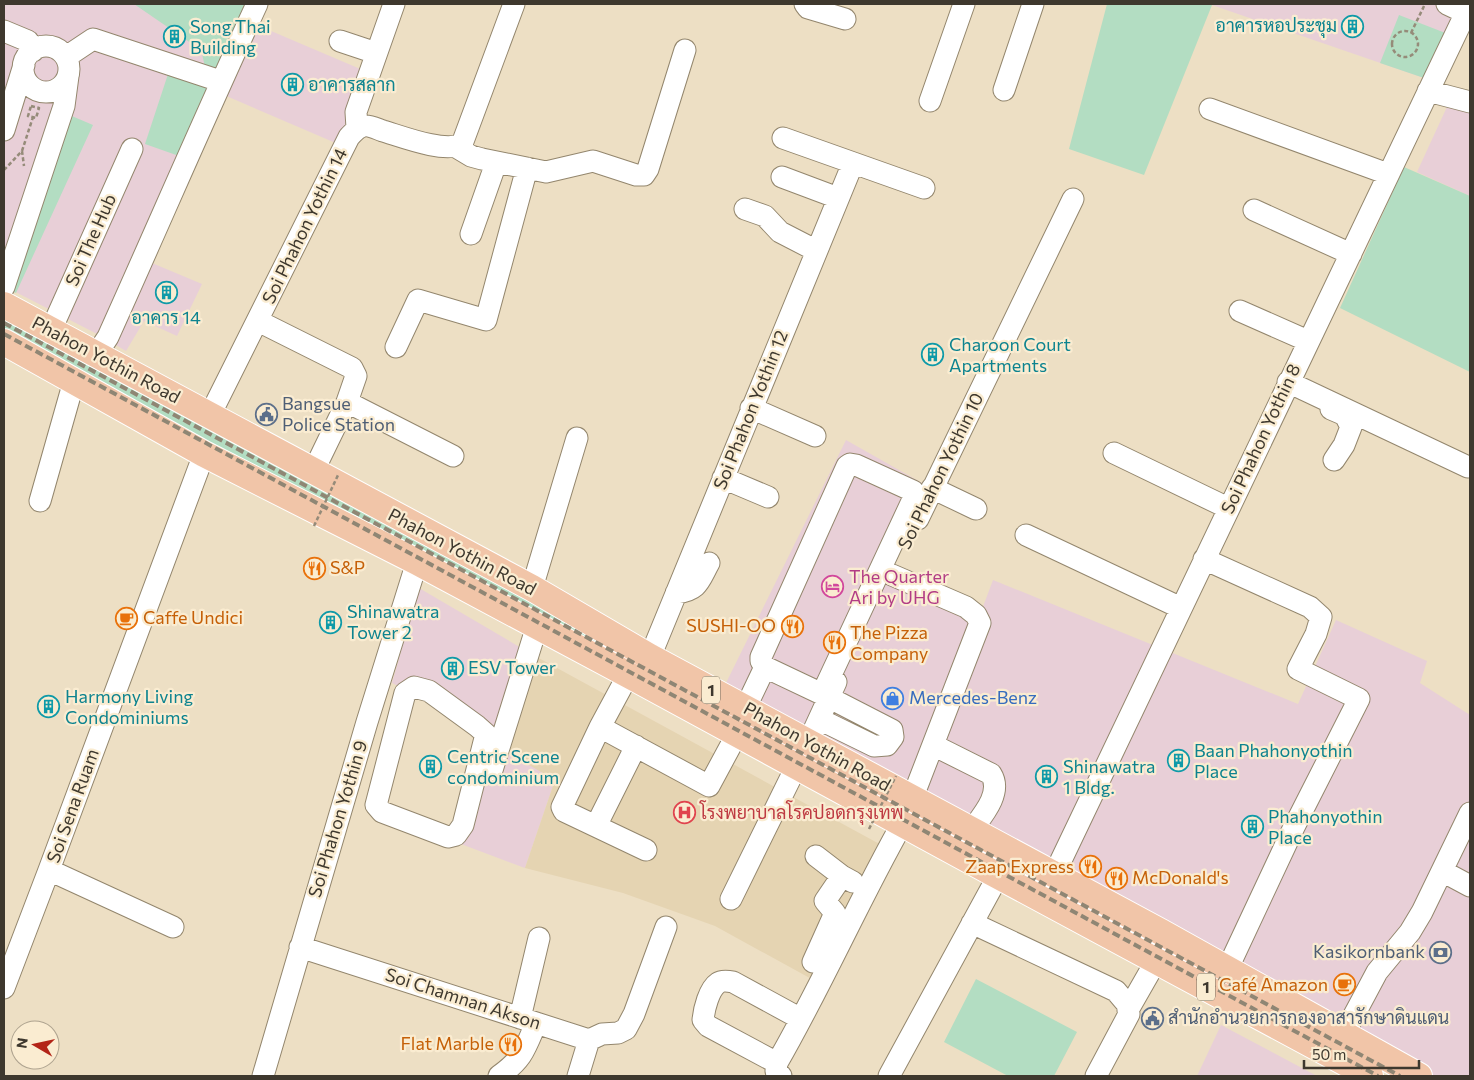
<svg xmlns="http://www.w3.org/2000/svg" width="1474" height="1080" font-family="Commissioner,Sarabun,sans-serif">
	<rect width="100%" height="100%" fill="#eddfc4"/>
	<path fill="#e8cfd7" d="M4 4H266L257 25 365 71 338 144 224 95 152 263 202 284 177 336 144 321 126 351 99 335 4 286Z
		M1209 4H1462L1424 78Z
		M1452 96H1470V196L1417 172Z
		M846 440 922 483 887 565 981 612 993 580 1298 704 1336 620 1427 661 1420 683 1470 715V1076H1434L725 685Z
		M419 588 535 656 555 780 525 868 461 844 496 734 392 683Z
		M1221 1025 1317 1076H1197Z"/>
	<path fill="#e5d4b2" d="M535 656 885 847 817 982 715 926 623 893 525 868 555 780 503 750Z"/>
	<path fill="#b3ddc2" d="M134 4H245L214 73 206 71 201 50Z
		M1107 4 1212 5 1144 175 1069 149Z
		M1399 15 1448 34 1424 78 1380 63Z
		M169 71 208 85 179 156 145 144Z
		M67 114 93 125 16 293 8 289Z
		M1404 167 1470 196V372L1340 308Z
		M4 315 988 851 986 857 4 337Z
		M976 979 1077 1032 1054 1076H1008L944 1042Z"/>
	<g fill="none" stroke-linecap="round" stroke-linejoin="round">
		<defs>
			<path id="minor" d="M805 4 808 8 845 19
				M1447 4 1466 13
				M4 31 28 41 33 51
				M340 41 376 53
				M23 69a23 23 0 1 1 46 0a23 23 0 1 1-46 0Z
				M66 57 93 39 220 81
				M1004 90 1033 4
				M1428 91 1470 102
				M930 101 964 4
				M1210 109 1388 174
				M357 128 356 112 394 4
				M4 130 24 65
				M783 138 924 188
				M456 147 471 156 482 159 546 172 593 161 636 175H644L648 169 685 50
				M782 177 838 198
				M745 209 765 216 780 232 815 250
				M1254 210 1351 254
				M471 234 496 163
				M4 287 64 106 68 76
				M1240 311 1308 341
				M258 321 352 368 356 376 347 402
				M51 330 132 149
				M396 347 418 300 486 320 527 168
				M96 355 108 337C158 226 206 114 257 4
				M1288 382 1468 467
				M751 408 815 436
				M1331 409 1345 415 1351 427 1344 445 1334 460
				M209 417 349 137C354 132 357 127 364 126 370 125 377 129 383 131 403 137 444 153 462 144L514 4
				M1114 453 1228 508
				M313 472 347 402 453 456
				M723 478 768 497
				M932 488 976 509
				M40 501 74 381
				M918 519 1073 199
				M1026 535 1181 608
				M1204 559 1310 607 1321 617 1316 634 1298 669 1359 699 1294 827 1227 970
				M892 575 966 607 976 615 980 623 912 799
				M532 588 577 438
				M676 593C699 590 699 581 709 563
				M650 657 853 163
				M628 675 600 727 709 786 737 734
				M414 687 429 691 477 726 486 734 463 825 456 835 448 837 382 812 376 805 405 693Z
				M745 709 765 667 822 694 914 497 913 491 856 465 850 464 847 466 761 657V661L765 667
				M819 719 874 746 887 745 893 737 892 730 822 694
				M600 727 562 807 564 811 646 850
				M808 743 836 682
				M933 745 991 774C1003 793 982 816 971 831
				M492 770 537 626
				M596 826 636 746
				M816 856 842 876 853 882
				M49 870 173 927
				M1442 871 1470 886
				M1054 875 1470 4
				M731 899 796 767
				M972 923 1116 991 1127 1004 1129 1014 1096 1076
				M300 947 589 1040
				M813 962 835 913 825 901 842 876
				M4 988 49 870 204 454
				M1128 1010 1156 961
				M520 1018 539 938
				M1344 1034 1377 972 1410 932 1422 912 1470 813
				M589 1040 602 1034 618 1033 626 1029 634 1014 666 927
				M777 1063 708 1026 703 1020C704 1009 709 989 718 983 722 980 728 981 733 982L801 1019
				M263 1076 367 722 417 562
				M499 1076C523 1059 525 1049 536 1023
				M578 1076 589 1040
				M781 1076 776 1071 777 1063C822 985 858 902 902 824
				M889 1076 998 876"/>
			<path id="major" d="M4 305 532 588 650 657 1161 932 1419 1076
				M4 342 204 454 417 562 638 680 991 872 1370 1076"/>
		</defs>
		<use href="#minor" stroke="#93866d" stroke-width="23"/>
		<use href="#major" stroke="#fff" stroke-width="28"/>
		<path stroke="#958b79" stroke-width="2.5" stroke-dasharray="4 2.5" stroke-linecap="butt" d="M1392 44a13 13 0 1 1 26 0a13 13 0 1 1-26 0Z
			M1411 33 1425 4
			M31 106 39 108 36 118 28 116Z
			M22 151 33 117
			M4 170 22 151 24 166"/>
		<use href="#minor" stroke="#fff" stroke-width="21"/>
		<use href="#major" stroke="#f1c5a8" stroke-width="26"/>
		<path stroke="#8f8674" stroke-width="4" stroke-dasharray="8 4" stroke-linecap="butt" d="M4 323 1400 1076
			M4 334 1378 1076"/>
		<path stroke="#958b79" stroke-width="2.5" stroke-dasharray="4 2.5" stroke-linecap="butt" d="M314 526 339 473
			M869 829 896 776"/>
	</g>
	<defs>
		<symbol id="building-ring" viewBox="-11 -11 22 22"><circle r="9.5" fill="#faecd1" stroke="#0f9aa8" stroke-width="1.5"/><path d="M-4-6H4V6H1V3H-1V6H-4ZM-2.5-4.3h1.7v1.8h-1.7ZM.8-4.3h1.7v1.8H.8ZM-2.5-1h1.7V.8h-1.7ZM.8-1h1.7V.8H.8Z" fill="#0f9aa8"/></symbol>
		<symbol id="civic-ring" viewBox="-11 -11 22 22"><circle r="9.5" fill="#faecd1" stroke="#5c6f8a" stroke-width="1.5"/><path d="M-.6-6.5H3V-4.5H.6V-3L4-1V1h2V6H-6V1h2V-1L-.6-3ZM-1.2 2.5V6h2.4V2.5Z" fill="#5c6f8a"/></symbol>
		<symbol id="restaurant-ring" viewBox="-11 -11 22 22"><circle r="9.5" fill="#faecd1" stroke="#e8710a" stroke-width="1.5"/><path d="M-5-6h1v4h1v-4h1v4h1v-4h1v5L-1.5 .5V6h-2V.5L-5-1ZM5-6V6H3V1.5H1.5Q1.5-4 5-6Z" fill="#e8710a"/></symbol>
		<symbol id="hotel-ring" viewBox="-11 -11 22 22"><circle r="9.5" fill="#faecd1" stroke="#d1479c" stroke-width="1.5"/><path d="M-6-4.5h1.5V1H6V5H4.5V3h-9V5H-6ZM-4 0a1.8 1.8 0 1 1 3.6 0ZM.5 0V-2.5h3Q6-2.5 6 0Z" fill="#d1479c"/></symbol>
		<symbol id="cafe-ring" viewBox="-11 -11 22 22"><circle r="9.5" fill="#faecd1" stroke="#e8710a" stroke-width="1.5"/><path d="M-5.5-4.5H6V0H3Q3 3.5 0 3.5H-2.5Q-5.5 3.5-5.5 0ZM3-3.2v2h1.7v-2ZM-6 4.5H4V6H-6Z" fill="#e8710a"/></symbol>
		<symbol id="shop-ring" viewBox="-11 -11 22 22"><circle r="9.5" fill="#faecd1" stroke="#3f7fe0" stroke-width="1.5"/><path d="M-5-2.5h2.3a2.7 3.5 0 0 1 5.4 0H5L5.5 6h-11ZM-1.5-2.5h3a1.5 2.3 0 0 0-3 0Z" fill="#3f7fe0"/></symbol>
		<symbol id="hospital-ring" viewBox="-11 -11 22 22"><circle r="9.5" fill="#faecd1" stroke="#e0444e" stroke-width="1.5"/><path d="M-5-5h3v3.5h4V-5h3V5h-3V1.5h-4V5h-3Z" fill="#e0444e"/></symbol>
		<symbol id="bank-ring" viewBox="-11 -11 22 22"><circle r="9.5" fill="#faecd1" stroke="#5c6f8a" stroke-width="1.5"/><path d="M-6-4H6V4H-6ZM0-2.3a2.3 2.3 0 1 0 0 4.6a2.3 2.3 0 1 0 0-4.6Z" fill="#5c6f8a"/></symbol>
	</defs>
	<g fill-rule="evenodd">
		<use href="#building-ring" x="1340" y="14" width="25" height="25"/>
		<use href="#building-ring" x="162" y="24" width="25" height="25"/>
		<use href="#building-ring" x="280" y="72" width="25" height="25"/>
		<use href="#building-ring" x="154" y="280" width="25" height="25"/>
		<use href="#building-ring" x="920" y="342" width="25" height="25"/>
		<use href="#civic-ring" x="254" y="402" width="25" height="25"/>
		<use href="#restaurant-ring" x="302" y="556" width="25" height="25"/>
		<use href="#hotel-ring" x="820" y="574" width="25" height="25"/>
		<use href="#cafe-ring" x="114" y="606" width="25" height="25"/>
		<use href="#building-ring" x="318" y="610" width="25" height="25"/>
		<use href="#restaurant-ring" x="780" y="614" width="25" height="25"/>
		<use href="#restaurant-ring" x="822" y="630" width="25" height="25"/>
		<use href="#building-ring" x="440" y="656" width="25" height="25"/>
		<use href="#shop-ring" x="880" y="686" width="25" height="25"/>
		<use href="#building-ring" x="36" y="694" width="25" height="25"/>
		<use href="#building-ring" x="1166" y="748" width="25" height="25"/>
		<use href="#building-ring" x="418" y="754" width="25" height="25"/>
		<use href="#building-ring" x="1034" y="764" width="25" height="25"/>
		<use href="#hospital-ring" x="672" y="800" width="25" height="25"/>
		<use href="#building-ring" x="1240" y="814" width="25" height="25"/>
		<use href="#restaurant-ring" x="1078" y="854" width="25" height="25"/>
		<use href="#restaurant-ring" x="1104" y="866" width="25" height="25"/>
		<use href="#bank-ring" x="1428" y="940" width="25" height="25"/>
		<use href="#cafe-ring" x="1332" y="972" width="25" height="25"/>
		<use href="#civic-ring" x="1140" y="1006" width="25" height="25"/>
		<use href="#restaurant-ring" x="498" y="1032" width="25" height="25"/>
	</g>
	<g text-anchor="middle" stroke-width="4.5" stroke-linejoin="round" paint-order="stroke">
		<g fill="#faecd1" stroke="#766e5f" stroke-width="1">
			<rect x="702" y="676.5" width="18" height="27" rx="4"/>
			<rect x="1197" y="973.5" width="18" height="27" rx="4"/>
		</g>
		<g font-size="16" font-weight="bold" fill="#3e382e">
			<text x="711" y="696">1</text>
			<text x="1206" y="993">1</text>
		</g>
		<g font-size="18" fill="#0d838f" stroke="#faecd1" text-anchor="start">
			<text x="1337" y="32" text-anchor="end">อาคารหอประชุม</text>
			<text x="190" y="33">Song Thai<tspan x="190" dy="21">Building</tspan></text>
			<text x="308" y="91">อาคารสลาก</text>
			<text x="166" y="324" text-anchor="middle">อาคาร 14</text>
			<text x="949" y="351">Charoon Court<tspan x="949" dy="21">Apartments</tspan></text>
			<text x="347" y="618">Shinawatra<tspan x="347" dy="21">Tower 2</tspan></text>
			<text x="468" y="674">ESV Tower</text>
			<text x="65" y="703">Harmony Living<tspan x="65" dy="21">Condominiums</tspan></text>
			<text x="1194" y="757">Baan Phahonyothin<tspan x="1194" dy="21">Place</tspan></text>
			<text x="447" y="763">Centric Scene<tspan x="447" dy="21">condominium</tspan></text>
			<text x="1063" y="773">Shinawatra<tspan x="1063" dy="21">1 Bldg.</tspan></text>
			<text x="1268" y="823">Phahonyothin<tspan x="1268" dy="21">Place</tspan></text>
		</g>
		<g font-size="18" fill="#3e382e" stroke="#faecd1">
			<text transform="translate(305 226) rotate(-64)" y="6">Soi Phahon Yothin 14</text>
			<text transform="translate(91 240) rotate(-66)" y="6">Soi The Hub</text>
			<text transform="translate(106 360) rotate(28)" y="6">Phahon Yothin Road</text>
			<text transform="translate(751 410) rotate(-68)" y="6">Soi Phahon Yothin 12</text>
			<text transform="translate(1261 439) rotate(-65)" y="6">Soi Phahon Yothin 8</text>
			<text transform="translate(941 471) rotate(-64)" y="6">Soi Phahon Yothin 10</text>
			<text transform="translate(462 552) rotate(28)" y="6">Phahon Yothin Road</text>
			<text transform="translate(817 747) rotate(29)" y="6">Phahon Yothin Road</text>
			<text transform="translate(73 806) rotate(-70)" y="6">Soi Sena Ruam</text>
			<text transform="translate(338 819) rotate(-73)" y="6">Soi Phahon Yothin 9</text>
			<text transform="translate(463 999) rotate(18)" y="6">Soi Chamnan Akson</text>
		</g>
		<g font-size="18" fill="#4e5e75" stroke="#faecd1" text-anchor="start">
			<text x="282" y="410">Bangsue<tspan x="282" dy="21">Police Station</tspan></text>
			<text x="1425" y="958" text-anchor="end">Kasikornbank</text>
			<text x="1168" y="1024">สำนักอำนวยการกองอาสารักษาดินแดน</text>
		</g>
		<g font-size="18" fill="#c56008" stroke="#faecd1" text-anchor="start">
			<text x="330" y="574">S&amp;P</text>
			<text x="143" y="624">Caffe Undici</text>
			<text x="776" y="632" text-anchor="end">SUSHI-OO</text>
			<text x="850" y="639">The Pizza<tspan x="850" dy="21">Company</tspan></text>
			<text x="1074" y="873" text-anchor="end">Zaap Express</text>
			<text x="1132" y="884">McDonald's</text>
			<text x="1328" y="991" text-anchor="end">Café Amazon</text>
			<text x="494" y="1050" text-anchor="end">Flat Marble</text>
		</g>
		<g font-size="18" fill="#b23c85" stroke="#faecd1" text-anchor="start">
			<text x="849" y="583">The Quarter<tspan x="849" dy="21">Ari by UHG</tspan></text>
		</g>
		<g font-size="18" fill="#366cbe" stroke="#faecd1" text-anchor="start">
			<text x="909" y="704">Mercedes-Benz</text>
		</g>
		<g font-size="18" fill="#be3a42" stroke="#faecd1" text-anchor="start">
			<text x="700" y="819">โรงพยาบาลโรคปอดกรุงเทพ</text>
		</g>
	</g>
	<rect width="1474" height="1080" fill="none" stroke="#3e382e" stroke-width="10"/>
	<g transform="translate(35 1045) rotate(279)"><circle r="24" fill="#faecd1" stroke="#afa490"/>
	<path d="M0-4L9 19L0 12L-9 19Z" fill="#b32417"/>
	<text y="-8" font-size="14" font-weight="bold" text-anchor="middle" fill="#3e382e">N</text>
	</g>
	<path d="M1304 1060v8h115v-8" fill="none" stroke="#3e382e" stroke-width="2.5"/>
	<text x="1312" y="1060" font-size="15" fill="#3e382e" stroke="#faecd1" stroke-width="4" paint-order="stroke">50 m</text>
</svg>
